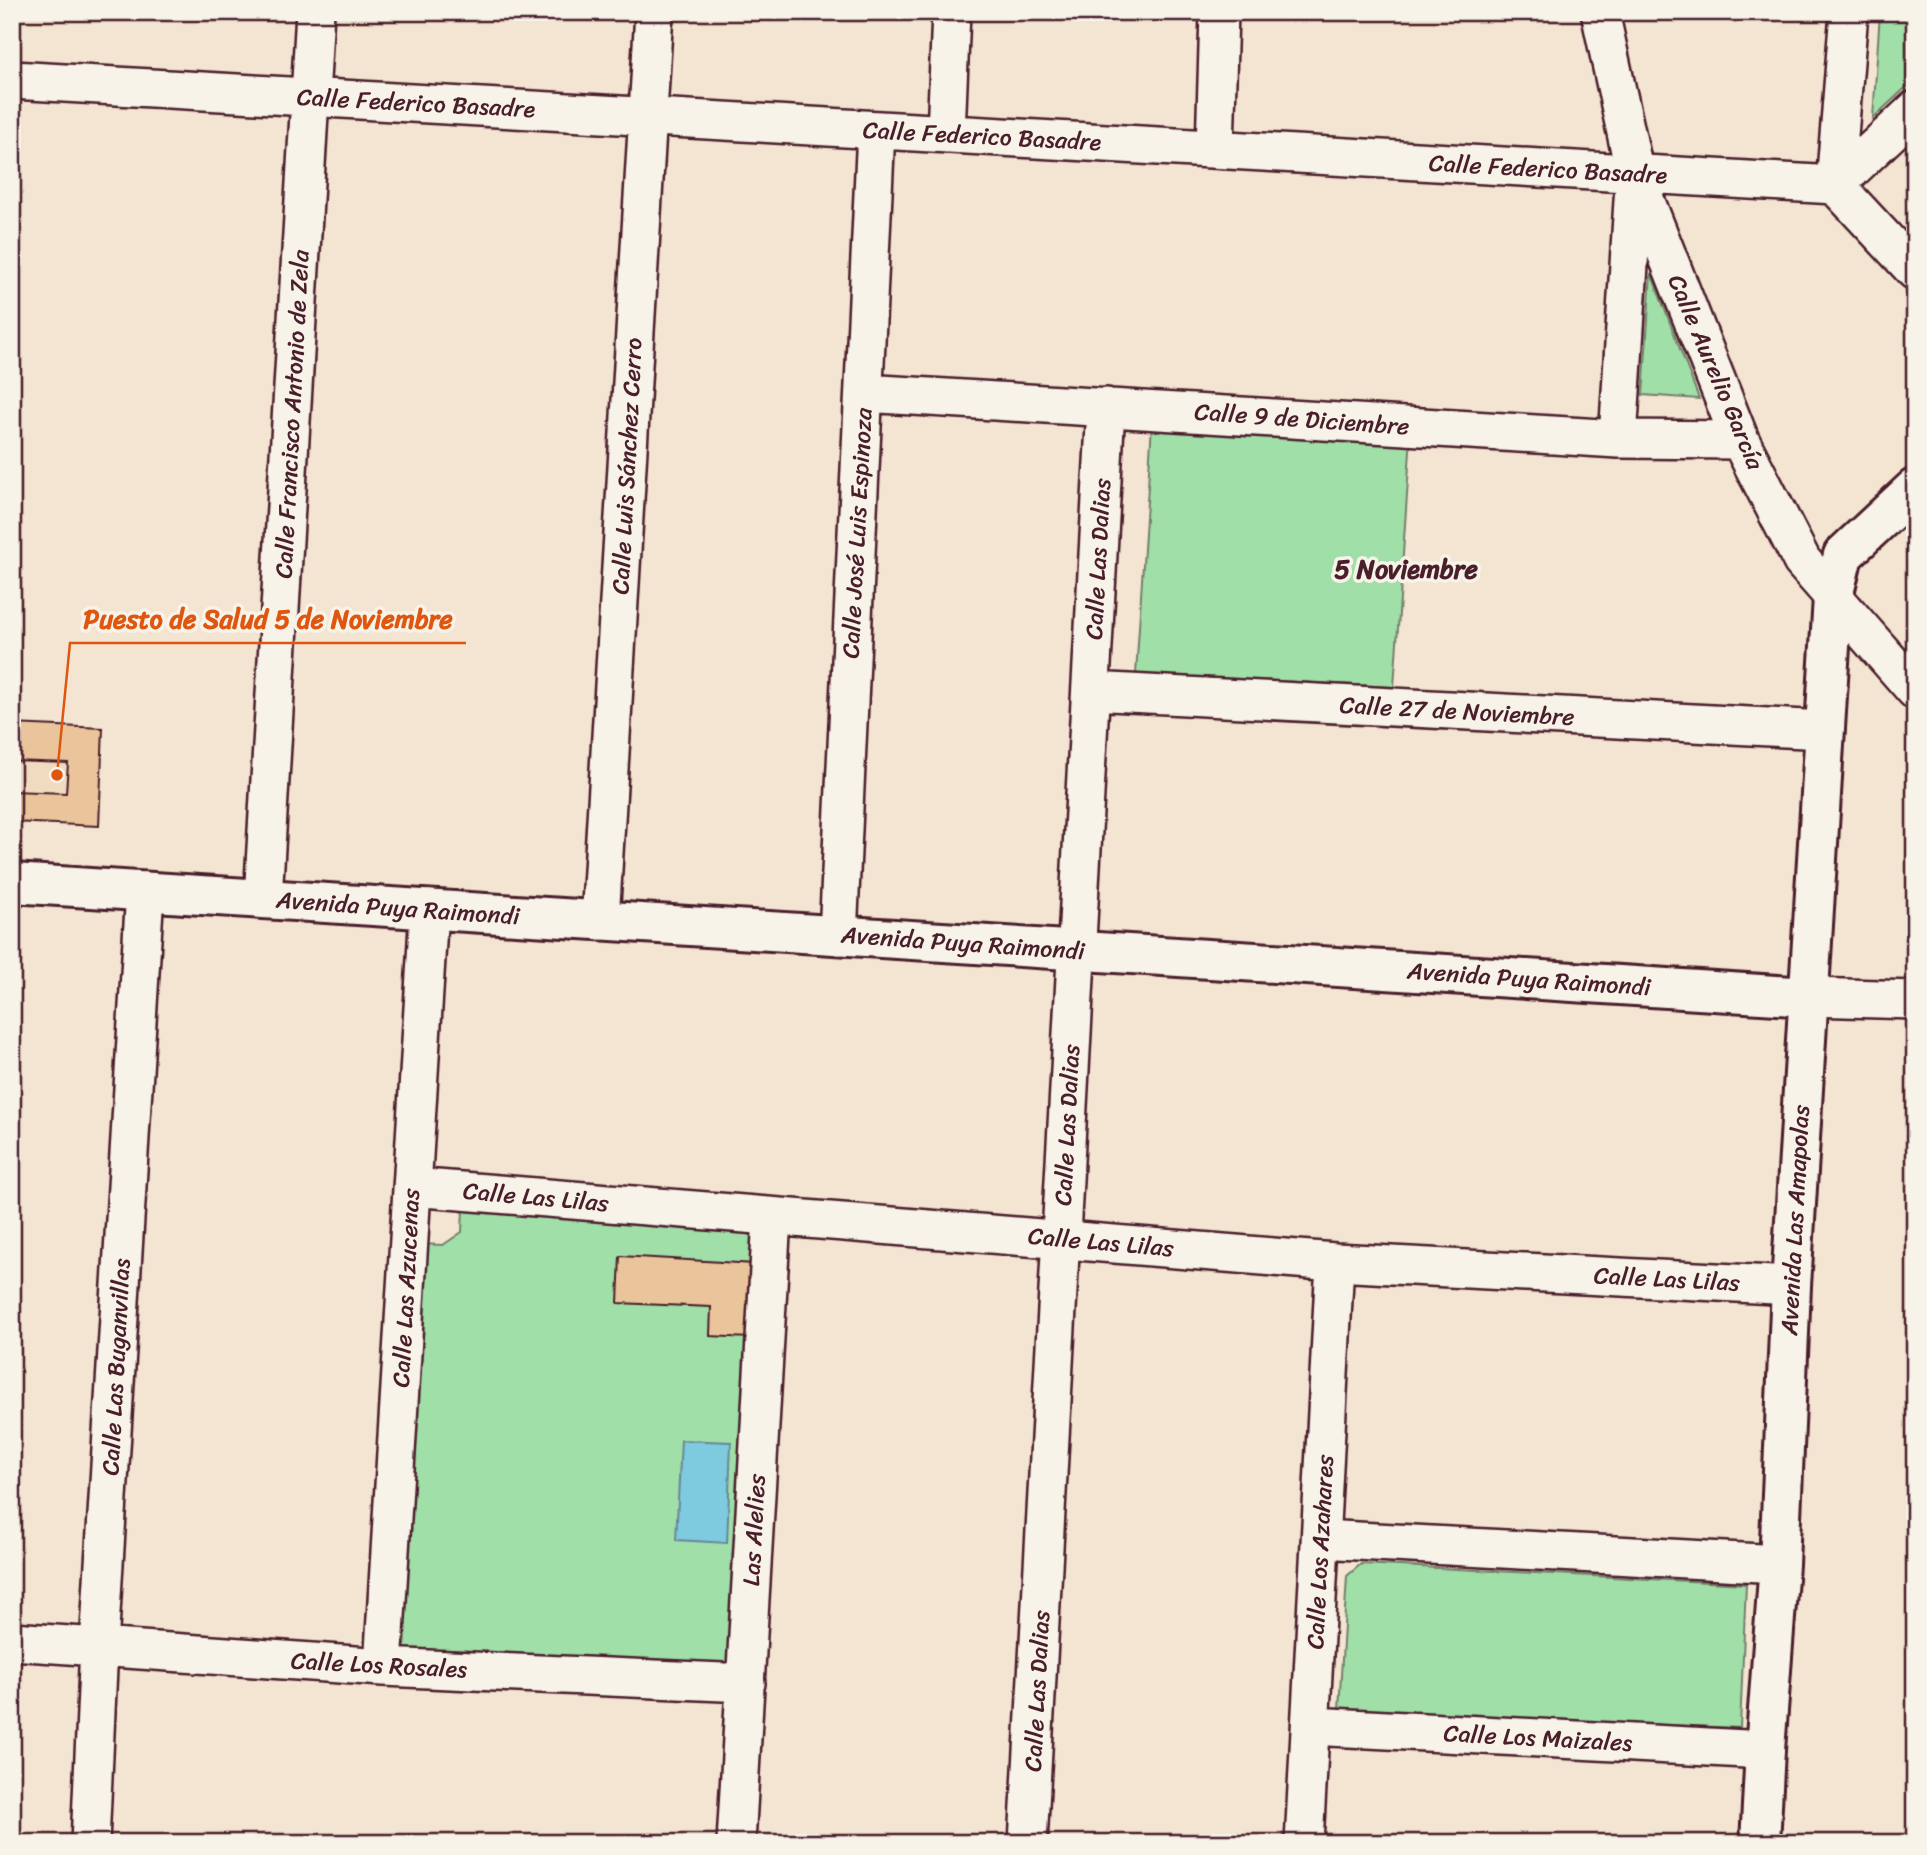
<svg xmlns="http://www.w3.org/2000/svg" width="1927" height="1855" font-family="Sriracha,sans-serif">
	<rect width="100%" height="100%" fill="#f3e5d1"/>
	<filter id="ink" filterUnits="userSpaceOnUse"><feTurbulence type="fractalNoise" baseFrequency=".0143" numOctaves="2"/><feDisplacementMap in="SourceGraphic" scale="14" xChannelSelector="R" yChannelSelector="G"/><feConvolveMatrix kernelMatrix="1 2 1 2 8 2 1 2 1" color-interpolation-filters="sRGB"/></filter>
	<g filter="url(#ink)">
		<path fill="#f0dbc1" d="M12 724 103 728 99 826 12 822Z"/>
		<path fill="#a0dfa8" stroke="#757f6a" stroke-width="2" d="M1880 12H1915V79L1873 118Z
			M1651 273 1699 399 1643 395Z
			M1152 424 1411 436 1394 687 1136 674Z
			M463 1209 757 1227 729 1669 398 1649 421 1244 443 1245 462 1232Z
			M1361 1564 1746 1584 1740 1728 1540 1720 1339 1709 1347 1576Z"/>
		<path fill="#7ecade" stroke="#698696" stroke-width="2" d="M681 1440 731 1442 727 1543 676 1540Z"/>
		<path fill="#eac59b" stroke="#4a1f2b" stroke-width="2" d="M12 724 103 728 99 826 12 822V791L66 793 68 763 12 761Z
			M620 1256 755 1264 750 1338 710 1336 711 1307 618 1303Z"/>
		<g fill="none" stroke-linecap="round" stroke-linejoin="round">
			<defs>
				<path id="street" d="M1600 12 1635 174 1740 440 1802 561 1915 690
					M12 80 1835 185 1915 271
					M946 134 951 12
					M1215 149 1219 12
					M1835 185 1849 12
					M1835 185 1915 110
					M864 393 1618 439 1740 440
					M1618 439 1634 185
					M1091 691 1824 730
					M263 899 315 12
					M600 921 654 12
					M838 936 876 130
					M1809 997 1915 1000
					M412 1187 1335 1262 1791 1286
					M1321 1539 1779 1564
					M12 1641 383 1667 746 1683
					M383 1667 429 909
					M1311 1726 1765 1750
					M90 1843 99 1646 145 891
					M736 1843 772 1217
					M1028 1843 1106 407
					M1304 1843 1335 1262"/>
				<path id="secondary" d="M12 883 1809 997
					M1760 1843 1765 1750 1779 1564 1791 1286 1833 597 1843 555 1915 488"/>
			</defs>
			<use href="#street" stroke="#4a1f2b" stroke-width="42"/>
			<use href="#secondary" stroke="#4a1f2b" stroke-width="44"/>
			<use href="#street" stroke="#f7f3e8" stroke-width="37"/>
			<use href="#secondary" stroke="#f7f3e8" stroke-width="38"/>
		</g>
	</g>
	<g text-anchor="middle" stroke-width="7" stroke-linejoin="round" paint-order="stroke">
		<g font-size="24" fill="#4a1f2b" stroke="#f7f3e8">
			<text transform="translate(416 103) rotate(3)" y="8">Calle Federico Basadre</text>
			<text transform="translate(982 136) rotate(3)" y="8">Calle Federico Basadre</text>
			<text transform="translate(1548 169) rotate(3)" y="8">Calle Federico Basadre</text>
			<text transform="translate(1716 372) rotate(67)" y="8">Calle Aurelio García</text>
			<text transform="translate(292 414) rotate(-87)" y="8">Calle Francisco Antonio de Zela</text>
			<text transform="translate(1302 419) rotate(4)" y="8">Calle 9 de Diciembre</text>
			<text transform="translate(627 466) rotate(-87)" y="8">Calle Luis Sánchez Cerro</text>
			<text transform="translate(857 533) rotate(-87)" y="8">Calle José Luis Espinoza</text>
			<text transform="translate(1098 559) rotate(-87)" y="8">Calle Las Dalias</text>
			<text transform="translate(1457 711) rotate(3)" y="8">Calle 27 de Noviembre</text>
			<text transform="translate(398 908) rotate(4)" y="8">Avenida Puya Raimondi</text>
			<text transform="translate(963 943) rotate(4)" y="8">Avenida Puya Raimondi</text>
			<text transform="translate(1529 979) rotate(4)" y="8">Avenida Puya Raimondi</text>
			<text transform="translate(1067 1125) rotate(-87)" y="8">Calle Las Dalias</text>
			<text transform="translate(536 1197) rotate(5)" y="8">Calle Las Lilas</text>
			<text transform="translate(1795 1220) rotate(-87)" y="8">Avenida Las Amapolas</text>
			<text transform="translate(1101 1242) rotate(5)" y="8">Calle Las Lilas</text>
			<text transform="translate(1667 1279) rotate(3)" y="8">Calle Las Lilas</text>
			<text transform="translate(406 1288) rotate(-87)" y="8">Calle Las Azucenas</text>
			<text transform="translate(116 1367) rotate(-87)" y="8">Calle Las Buganvillas</text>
			<text transform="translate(754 1530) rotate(-87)" y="8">Las Alelies</text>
			<text transform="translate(1320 1552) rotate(-87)" y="8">Calle Los Azahares</text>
			<text transform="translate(379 1665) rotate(3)" y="8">Calle Los Rosales</text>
			<text transform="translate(1037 1691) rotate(-87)" y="8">Calle Las Dalias</text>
			<text transform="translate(1538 1738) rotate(3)" y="8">Calle Los Maizales</text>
		</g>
		<g font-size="26" font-weight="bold" fill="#4a1f2b" stroke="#f7f3e8">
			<text x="1406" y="578">5 Noviembre</text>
		</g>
	</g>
	<path fill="none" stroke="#e0560e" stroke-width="2.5" d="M57 775L70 643H466"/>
	<circle fill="#e0560e" stroke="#f7f3e8" stroke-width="2.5" cx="57" cy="775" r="7"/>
	<g font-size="26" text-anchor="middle" font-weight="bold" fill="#e0560e" stroke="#f7f3e8" stroke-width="7" stroke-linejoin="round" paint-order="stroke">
		<text x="268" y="628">Puesto de Salud 5 de Noviembre</text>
	</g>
	<rect width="1927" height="1855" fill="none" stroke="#f7f3e8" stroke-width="42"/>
	<rect x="21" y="21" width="1885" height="1813" fill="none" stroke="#4a1f2b" stroke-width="2.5" filter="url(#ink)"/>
</svg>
